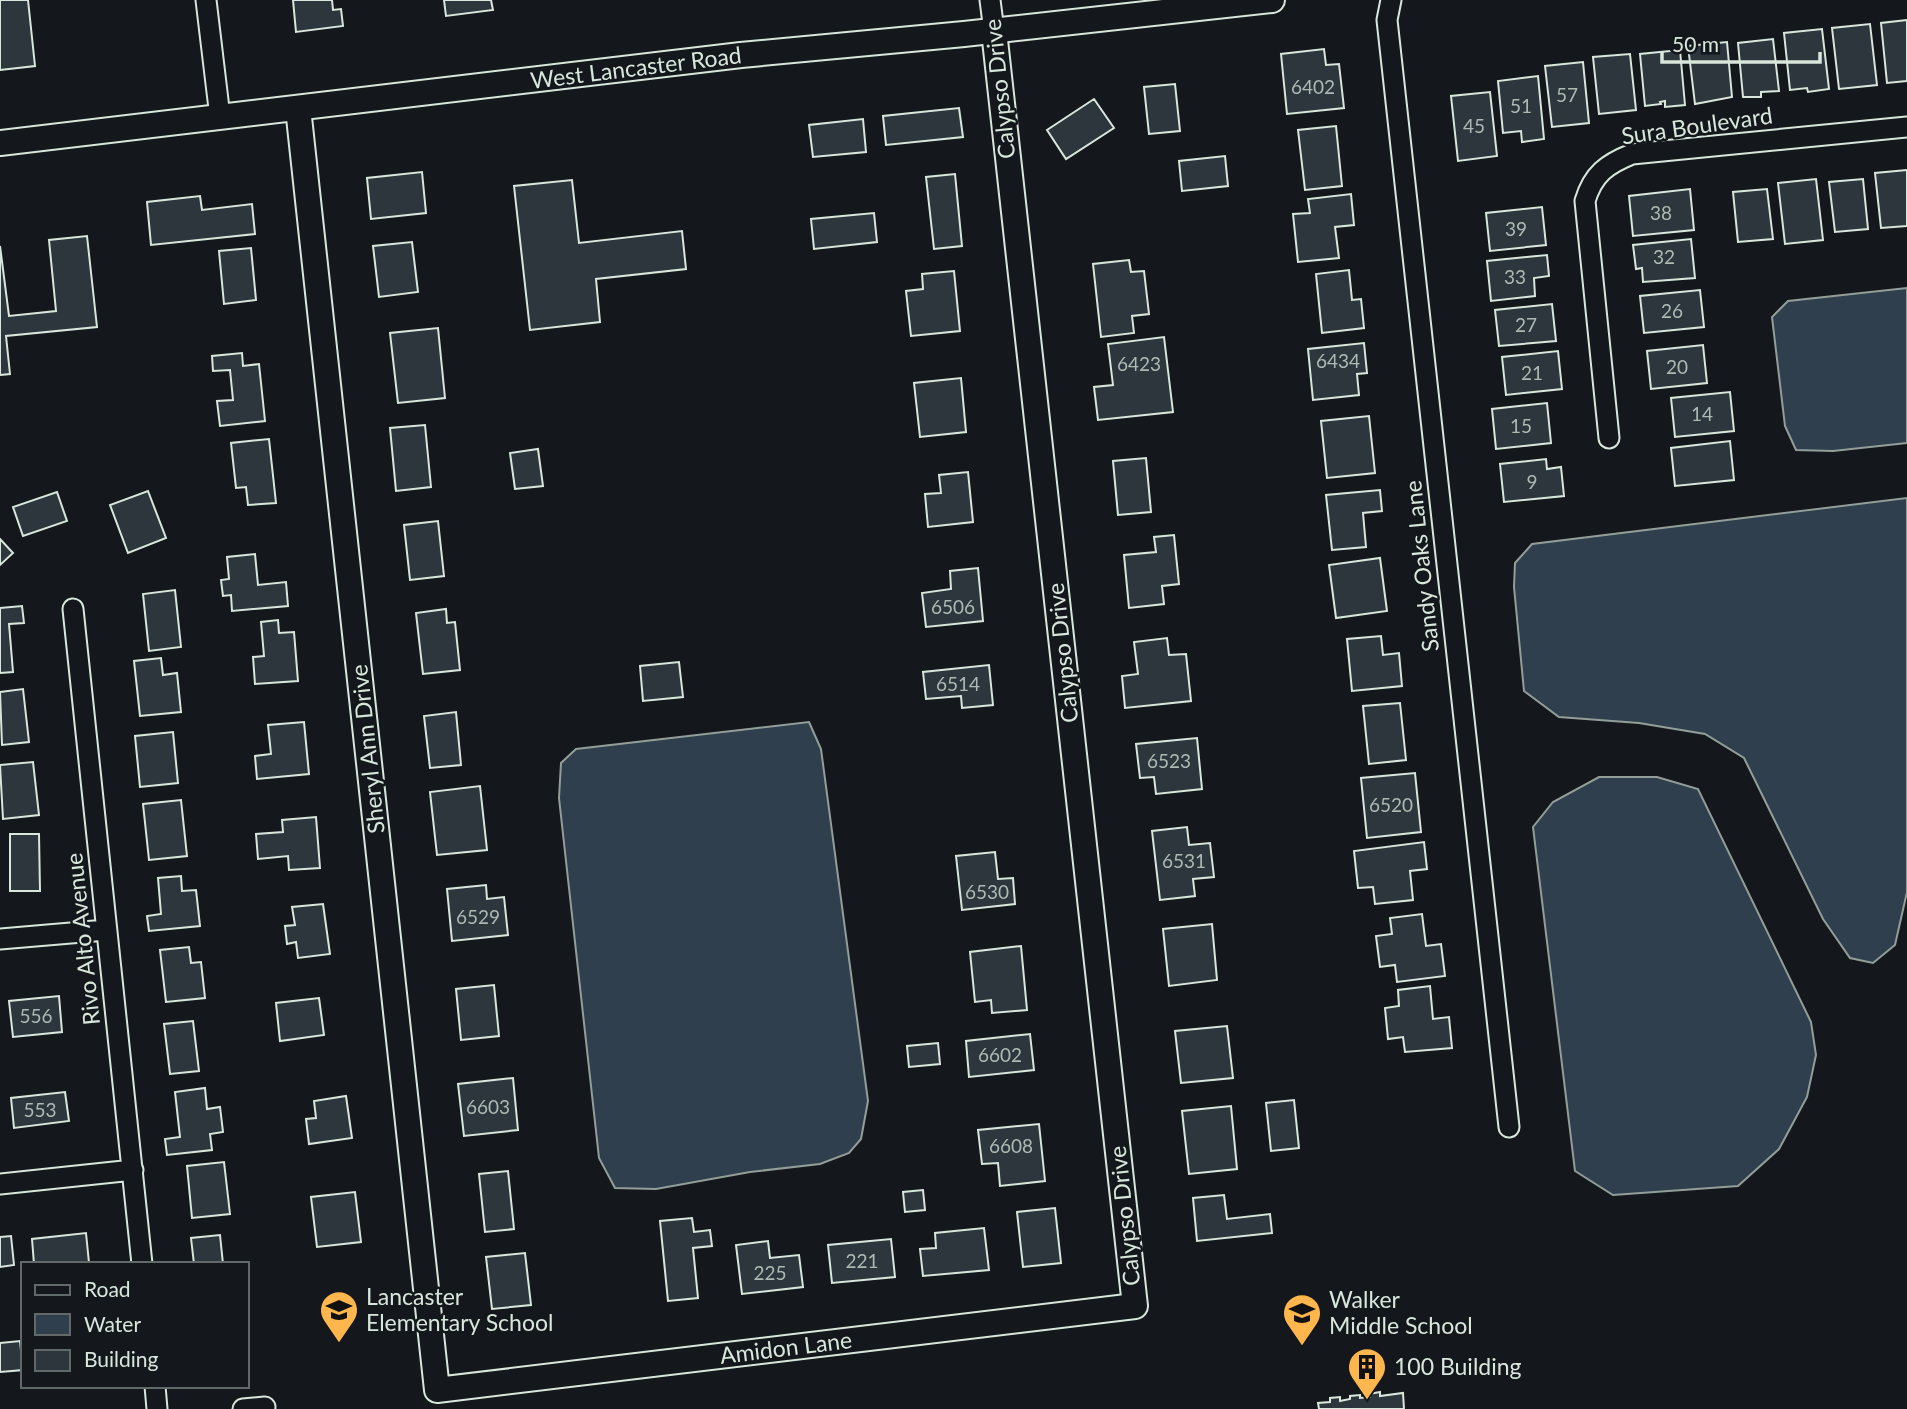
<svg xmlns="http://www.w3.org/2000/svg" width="1907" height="1409" font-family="Lato,sans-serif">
	<rect width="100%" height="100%" fill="#14181c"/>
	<path fill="#2f3f4d" stroke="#939e99" stroke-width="2" d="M1907 288V443L1833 451 1796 450 1785 426 1772 317 1788 301Z
		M1907 498V892L1895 945 1873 963 1850 958 1823 919 1744 758 1705 734 1639 723 1559 717 1524 691 1514 587 1515 563 1532 544Z
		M809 722 821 749 868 1101 861 1139 849 1153 820 1164 750 1172 656 1189 615 1188 599 1158 559 798 561 763 576 749Z
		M1599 777H1657L1698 789 1811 1022 1816 1055 1807 1097 1779 1149 1738 1186 1613 1195 1575 1171 1533 827 1553 802Z"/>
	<path fill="#2c363c" stroke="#d8e6dc" stroke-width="2" d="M0 0H28L35 66 0 70Z
		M293 0H332L333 10 341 9 343 26 296 32Z
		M444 0H491L493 10 446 16Z
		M1907 20V81L1887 83 1881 23Z
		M1870 24 1877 85 1839 89 1832 28Z
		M1822 29 1829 89 1808 92 1807 88 1790 90 1784 33Z
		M1773 39 1779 91 1761 92V97H1743L1738 43Z
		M1727 42 1732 97 1695 104 1688 46Z
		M1324 49 1326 65 1339 64 1344 108 1287 114 1281 54Z
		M1680 50 1685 105 1665 107V101L1660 102 1661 104 1645 106 1640 54Z
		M1630 54 1636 110 1599 114 1593 57Z
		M1583 62 1589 123 1552 127 1545 66Z
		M1538 76 1544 139 1522 142 1521 131 1503 133 1498 81Z
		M1175 84 1180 131 1149 134 1144 87Z
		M1490 92 1497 156 1458 161 1451 96Z
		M1094 99 1114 128 1066 159 1047 130Z
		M959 108 963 137 886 145 883 116Z
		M863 119 866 152 813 157 809 125Z
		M1336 126 1342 186 1305 190 1298 130Z
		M1225 156 1228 186 1182 191 1179 161Z
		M1907 170V226L1881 228 1875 173Z
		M422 172 426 213 371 219 367 178Z
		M955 174 962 246 934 249 926 177Z
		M1816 179 1823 240 1785 244 1778 183Z
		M1863 179 1868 229 1835 232 1829 182Z
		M572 180 579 243 682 231 686 269 596 279 600 322 530 330 514 186Z
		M1690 189 1694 230 1633 236 1629 196Z
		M1767 189 1773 239 1738 242 1733 192Z
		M1351 194 1354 225 1335 227 1339 258 1298 262 1293 214 1310 213 1308 199Z
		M200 196 202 210 252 204 255 234 151 245 147 202Z
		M1542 207 1546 245 1490 251 1486 213Z
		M874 213 877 242 814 249 811 219Z
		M87 236 97 327 6 336 10 374 0 375V246L9 316 56 311 49 240Z
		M1691 239 1695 278 1643 282 1642 268 1636 269 1633 245Z
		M412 242 418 292 379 297 373 246Z
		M251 248 256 300 224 304 219 251Z
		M1547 255 1549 276 1534 278 1535 296 1491 301 1487 261Z
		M1129 260 1131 272 1144 271 1149 314 1132 316 1134 333 1101 337 1093 264Z
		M1349 270 1352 300 1361 299 1364 328 1322 333 1316 274Z
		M954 271 960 331 911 336 906 291 923 289 922 274Z
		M1700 290 1704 327 1644 333 1640 296Z
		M1552 304 1556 341 1499 346 1495 310Z
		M438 328 445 398 398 403 390 333Z
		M1164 337 1173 412 1098 420 1094 387 1113 385 1108 344Z
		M1364 343 1367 373 1357 374 1359 395 1313 400 1308 349Z
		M1703 345 1707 383 1651 389 1647 351Z
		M1558 351 1562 389 1506 395 1502 357Z
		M242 353 243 366 259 364 265 421 220 426 217 401 233 400 230 370 213 371 212 356Z
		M961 378 966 432 920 437 914 383Z
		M1730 392 1734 431 1675 437 1671 398Z
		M1547 403 1551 443 1496 449 1492 409Z
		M1369 416 1375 473 1327 478 1321 421Z
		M425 425 431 487 396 491 390 428Z
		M269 439 276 503 248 505 246 487 236 488 231 443Z
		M1730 441 1734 480 1675 486 1671 448Z
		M538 449 543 486 515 489 510 453Z
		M1146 458 1151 512 1118 515 1113 461Z
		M1546 459 1547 469 1561 467 1564 496 1504 502 1500 464Z
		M968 472 973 522 928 527 925 494 941 493 939 475Z
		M1380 490 1382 511 1363 513 1366 547 1332 550 1326 495Z
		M148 491 166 538 128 553 110 505Z
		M57 492 67 521 23 536 13 507Z
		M438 521 444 576 410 580 404 525Z
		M1174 535 1179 584 1162 586 1164 604 1129 608 1124 555 1156 552 1154 537Z
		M0 539 13 553 0 565Z
		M255 554 258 585 286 582 288 606 232 611 231 595 223 596 221 580 229 579 227 557Z
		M1380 558 1387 611 1336 618 1329 565Z
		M978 568 983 621 926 627 922 593 951 589 950 571Z
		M175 590 181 647 149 651 143 594Z
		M22 606 24 623 9 624 13 672 0 673V608Z
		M446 609 447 623 455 622 460 670 423 674 416 613Z
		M278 620 279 633 294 632 298 681 255 684 253 657 264 656 261 622Z
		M1381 636 1383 655 1399 653 1402 686 1352 691 1347 639Z
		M1167 638 1169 655 1186 654 1191 701 1125 708 1122 676 1138 674 1134 642Z
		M161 658 163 675 177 673 181 712 140 716 134 661Z
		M679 662 683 697 643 701 640 666Z
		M989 665 993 705 962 708 961 696 926 699 923 672Z
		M23 689 29 742 2 745 0 692Z
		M1400 703 1406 760 1369 764 1363 706Z
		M456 712 461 765 430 768 424 716Z
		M304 722 309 774 257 779 255 756 271 754 268 725Z
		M173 732 178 783 140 787 135 736Z
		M1197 738 1202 789 1156 794 1154 777 1140 778 1136 744Z
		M33 762 39 815 3 819 0 765Z
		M1415 773 1421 832 1367 838 1361 778Z
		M480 786 487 850 437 855 430 792Z
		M181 800 187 856 149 860 143 804Z
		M316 817 320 868 289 870 288 856 258 859 256 834 283 832 282 820Z
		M1187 827 1189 845 1210 843 1214 877 1193 879 1195 896 1160 900 1152 831Z
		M10 834H39L40 891H10Z
		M1424 842 1427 869 1410 871 1413 900 1375 904 1373 887 1358 888 1354 851Z
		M995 852 998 879 1013 878 1015 904 962 910 956 856Z
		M181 876 182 891 196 890 200 926 149 931 147 916 161 914 158 878Z
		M486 885 487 899 504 897 508 935 452 941 447 889Z
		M323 904 330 954 298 958 296 942 287 944 285 926 295 925 292 907Z
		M1422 914 1426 946 1441 944 1445 976 1397 982 1395 965 1380 967 1376 936 1392 934 1390 918Z
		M1212 924 1217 980 1169 986 1163 929Z
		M1021 946 1027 1010 992 1013 991 1000 975 1002 970 952Z
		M189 947 191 963 201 962 205 998 166 1002 160 950Z
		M494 985 499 1036 461 1040 456 989Z
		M1430 986 1433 1019 1449 1017 1452 1048 1405 1052 1403 1037 1388 1039 1385 1008 1399 1006 1398 990Z
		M59 996 62 1032 13 1037 9 1001Z
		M319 998 324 1035 280 1041 276 1003Z
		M193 1021 199 1071 170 1074 164 1024Z
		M1227 1026 1233 1078 1181 1083 1175 1031Z
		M1030 1034 1034 1070 969 1077 966 1041Z
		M938 1043 940 1064 909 1067 907 1046Z
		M513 1078 518 1130 464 1136 458 1084Z
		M205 1088 207 1109 220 1107 223 1132 210 1134 212 1150 167 1155 165 1139 180 1137 175 1092Z
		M65 1092 69 1121 14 1128 11 1098Z
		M346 1096 352 1138 309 1144 306 1119 316 1118 314 1101Z
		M1294 1100 1299 1148 1271 1151 1266 1103Z
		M1231 1106 1237 1169 1189 1174 1182 1111Z
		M1039 1124 1045 1181 1000 1186 998 1163 982 1164 978 1130Z
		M224 1162 230 1214 192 1218 187 1166Z
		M508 1171 514 1229 485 1232 479 1174Z
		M923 1190 925 1210 905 1212 903 1192Z
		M355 1192 361 1242 317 1247 311 1197Z
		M1224 1195 1227 1219 1270 1214 1272 1233 1197 1241 1193 1198Z
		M1055 1208 1061 1263 1023 1267 1017 1212Z
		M692 1218 694 1232 710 1230 712 1246 693 1248 698 1298 668 1301 660 1221Z
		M984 1228 989 1270 923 1276 920 1249 936 1248 935 1233Z
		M86 1233 89 1263 34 1264 32 1239Z
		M220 1235 223 1264H194L191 1238Z
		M11 1236 14 1265 0 1267V1237Z
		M891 1239 895 1277 832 1283 828 1245Z
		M768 1241 770 1258 799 1255 803 1287 742 1294 736 1245Z
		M525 1253 531 1305 492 1309 486 1257Z
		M20 1341 23 1370 0 1372V1343Z
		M1380 1392V1396L1403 1393 1404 1409H1319L1318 1403 1330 1402V1398L1340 1397V1401L1350 1399V1396L1360 1395V1398L1370 1397 1369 1394Z"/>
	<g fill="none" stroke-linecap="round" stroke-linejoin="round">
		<defs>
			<path id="minor" d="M206 0 220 117
				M990 0 994 31
				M1391 0 1387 20 1509 1127
				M1609 438 1585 201C1593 174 1607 164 1632 154L1907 127
				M73 609 142 1264
				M0 939 106 930
				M0 1184 133 1170
				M155 1386 157 1409
				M243 1409 265 1407"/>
			<path id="tertiary" d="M298 108 437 1390 1135 1306 994 31
				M0 143 741 55 964 34 1272 0"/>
		</defs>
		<use href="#minor" stroke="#d8e6dc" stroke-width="23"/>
		<use href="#tertiary" stroke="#d8e6dc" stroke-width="28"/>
		<use href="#minor" stroke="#14181c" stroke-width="19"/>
		<use href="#tertiary" stroke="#14181c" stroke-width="24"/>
	</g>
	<defs>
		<symbol id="school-pin" viewBox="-11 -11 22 30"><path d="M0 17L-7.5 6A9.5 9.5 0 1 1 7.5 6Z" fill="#ffb74d" stroke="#14181c"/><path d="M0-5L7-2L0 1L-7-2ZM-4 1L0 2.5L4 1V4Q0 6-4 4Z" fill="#111"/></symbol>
		<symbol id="building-pin" viewBox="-11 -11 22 30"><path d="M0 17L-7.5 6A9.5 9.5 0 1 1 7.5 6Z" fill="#ffb74d" stroke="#14181c"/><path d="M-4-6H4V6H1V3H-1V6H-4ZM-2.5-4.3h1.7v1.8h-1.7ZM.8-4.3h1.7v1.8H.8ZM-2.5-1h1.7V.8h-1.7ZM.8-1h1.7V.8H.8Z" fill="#111"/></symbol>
	</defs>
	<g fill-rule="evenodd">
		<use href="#school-pin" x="317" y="1288" width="44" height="60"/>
		<use href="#school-pin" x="1280" y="1291" width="44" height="60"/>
		<use href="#building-pin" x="1345" y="1345" width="44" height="60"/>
	</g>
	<g text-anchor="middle" stroke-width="5" stroke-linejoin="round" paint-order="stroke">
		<g font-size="19" fill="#adbab4">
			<text x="1313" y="94">6402</text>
			<text x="1567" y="102">57</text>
			<text x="1521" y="113">51</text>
			<text x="1474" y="133">45</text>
			<text x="1661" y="220">38</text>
			<text x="1516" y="236">39</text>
			<text x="1664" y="264">32</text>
			<text x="1515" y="284">33</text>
			<text x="1672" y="318">26</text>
			<text x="1526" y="332">27</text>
			<text x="1338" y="368">6434</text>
			<text x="1139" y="371">6423</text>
			<text x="1677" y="374">20</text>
			<text x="1532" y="380">21</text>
			<text x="1702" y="421">14</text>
			<text x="1521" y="433">15</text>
			<text x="1532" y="489">9</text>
			<text x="953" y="614">6506</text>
			<text x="958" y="691">6514</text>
			<text x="1169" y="768">6523</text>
			<text x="1391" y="812">6520</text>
			<text x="1184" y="868">6531</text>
			<text x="987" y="899">6530</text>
			<text x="478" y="924">6529</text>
			<text x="36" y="1023">556</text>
			<text x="1000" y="1062">6602</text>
			<text x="488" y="1114">6603</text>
			<text x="40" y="1117">553</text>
			<text x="1011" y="1153">6608</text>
			<text x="862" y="1268">221</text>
			<text x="770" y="1280">225</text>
		</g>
		<g font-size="23" fill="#d8e6dc" stroke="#14181c">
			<text transform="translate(636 68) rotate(-7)" y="8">West Lancaster Road</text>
			<text transform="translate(1000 89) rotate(-96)" y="8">Calypso Drive</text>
			<text transform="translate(1697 126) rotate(-8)" y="8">Sura Boulevard</text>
			<text transform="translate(1422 566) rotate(-96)" y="8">Sandy Oaks Lane</text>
			<text transform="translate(1063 653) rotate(-96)" y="8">Calypso Drive</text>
			<text transform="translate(368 749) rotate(-96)" y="8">Sheryl Ann Drive</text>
			<text transform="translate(83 939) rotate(-96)" y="8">Rivo Alto Avenue</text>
			<text transform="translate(1125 1216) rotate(-96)" y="8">Calypso Drive</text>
			<text transform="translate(786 1348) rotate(-7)" y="8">Amidon Lane</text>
		</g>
		<g font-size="23" fill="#d8e6dc" stroke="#14181c" text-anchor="start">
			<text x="366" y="1305">Lancaster<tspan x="366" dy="26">Elementary School</tspan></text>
			<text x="1329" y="1308">Walker<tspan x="1329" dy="26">Middle School</tspan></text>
			<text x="1394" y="1375">100 Building</text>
		</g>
	</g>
	<rect x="21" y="1262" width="228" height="126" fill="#14181c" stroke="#626a69" stroke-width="2"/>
	<rect x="35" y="1285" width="35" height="10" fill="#14181c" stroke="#626a69" stroke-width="2"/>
	<text x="84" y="1297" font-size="21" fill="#d8e6dc">Road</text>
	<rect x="35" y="1314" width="35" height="21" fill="#2f3f4d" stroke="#626a69" stroke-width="2"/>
	<text x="84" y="1332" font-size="21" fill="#d8e6dc">Water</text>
	<rect x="35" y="1350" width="35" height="21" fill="#2c363c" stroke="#626a69" stroke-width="2"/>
	<text x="84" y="1367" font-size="21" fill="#d8e6dc">Building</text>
	<path d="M1662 52v10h158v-10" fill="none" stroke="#d8e6dc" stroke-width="3.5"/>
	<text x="1672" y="52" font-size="21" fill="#d8e6dc" stroke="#14181c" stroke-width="5" paint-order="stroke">50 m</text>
</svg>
